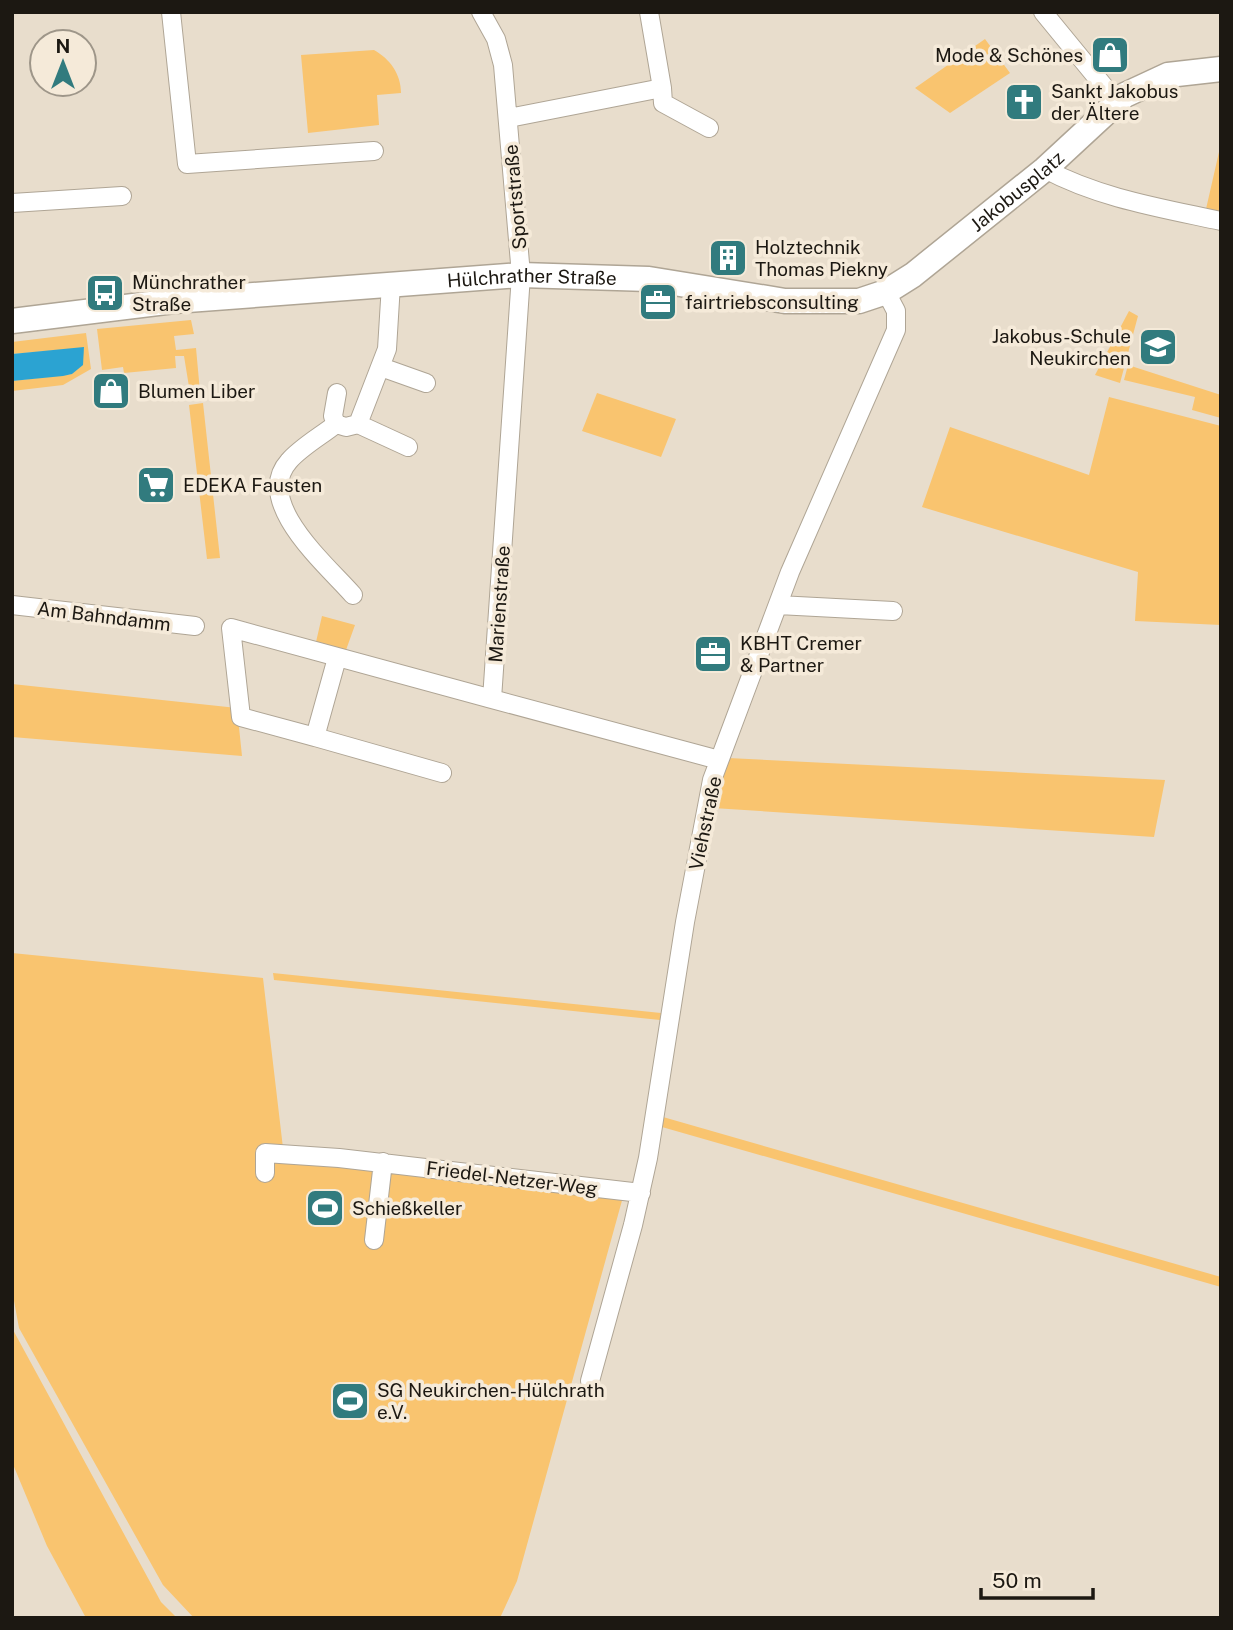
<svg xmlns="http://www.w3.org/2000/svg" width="1233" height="1630" font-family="'Public Sans',sans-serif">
	<rect width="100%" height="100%" fill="#e8ddcc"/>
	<path fill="#f9c46f" d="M985 39 1010 73 950 113 915 88Z
		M374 50C390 59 401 74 401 93L377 95 379 125 308 133 301 55Z
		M1219 152 1221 153V212L1206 209Z
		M1129 311 1138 316 1120 383 1095 375Z
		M191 320 194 334 174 336 176 350 196 348 200 392 190 393 184 356H175L176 368 124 373 123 367 102 370 97 329Z
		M86 333 91 369 63 385 12 391V381L72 374 84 348 12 354V342Z
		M1128 365 1221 395V418L1192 410 1195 397 1124 380Z
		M597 393 676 419 661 457 582 431Z
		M1109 397 1221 426V625L1135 621 1138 572 922 507 950 427 1089 475Z
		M203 403 220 558 207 559 189 405Z
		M322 616 355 625 346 650 316 642Z
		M12 684 237 708 242 756 12 737Z
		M728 758 1165 780 1154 837 713 808 715 791Z
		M12 953 263 978 283 1148 626 1186 517 1581 500 1618H194L163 1585 19 1328 12 1290Z
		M273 973 661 1013 660 1020 274 980Z
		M663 1117 1221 1277V1287L662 1127Z
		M12 1328 161 1602 177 1618H86L47 1546 12 1462Z"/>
	<path fill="#2ba3d2" d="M84 347 83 365 72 374 63 376 12 381V354Z"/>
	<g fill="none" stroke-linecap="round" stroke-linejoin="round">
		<defs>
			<path id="street" d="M171 12 187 164 374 151
				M481 12 496 39 503 65 521 275 492 699 719 760
				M649 12 662 88
				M1043 12 1116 101
				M509 118 662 88 663 103 709 128
				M1045 169C1099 198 1161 208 1221 221
				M12 203 122 196
				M381 367 426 383
				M337 393 333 416 336 424 346 427 358 424 408 447
				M336 424C321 436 301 447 289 461 252 502 327 565 353 595
				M358 424 387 349 391 284
				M12 605 195 626
				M778 605 893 611
				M337 658 315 737 442 773
				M315 737 241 717 231 628 492 699
				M265 1173V1153L339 1158 641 1193
				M374 1240 383 1162
				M590 1381 633 1225 648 1158 685 922 712 780 790 572 896 330V311L886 292"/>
			<g id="secondary">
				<path id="s1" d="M12 321 174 301 521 275 649 279 785 301H859L886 292 913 275 1045 169 1125 95 1168 75 1221 69"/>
			</g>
		</defs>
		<use href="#street" stroke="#afa595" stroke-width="20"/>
		<use href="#secondary" stroke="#afa595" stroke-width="27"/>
		<use href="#street" stroke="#fff" stroke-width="18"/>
		<use href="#secondary" stroke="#fff" stroke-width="24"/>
	</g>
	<defs>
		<symbol id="shop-square" viewBox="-11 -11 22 22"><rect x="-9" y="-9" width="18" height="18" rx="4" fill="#317b7e" stroke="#f5ead9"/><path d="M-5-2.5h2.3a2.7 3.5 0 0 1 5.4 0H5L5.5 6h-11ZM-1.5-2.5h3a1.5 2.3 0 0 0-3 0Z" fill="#fff"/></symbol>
		<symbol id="church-square" viewBox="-11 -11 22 22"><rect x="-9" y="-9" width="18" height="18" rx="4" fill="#317b7e" stroke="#f5ead9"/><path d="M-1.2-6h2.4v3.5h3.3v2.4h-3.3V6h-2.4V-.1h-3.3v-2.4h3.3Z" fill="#fff"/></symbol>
		<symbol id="building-square" viewBox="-11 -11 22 22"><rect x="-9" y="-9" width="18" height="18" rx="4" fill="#317b7e" stroke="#f5ead9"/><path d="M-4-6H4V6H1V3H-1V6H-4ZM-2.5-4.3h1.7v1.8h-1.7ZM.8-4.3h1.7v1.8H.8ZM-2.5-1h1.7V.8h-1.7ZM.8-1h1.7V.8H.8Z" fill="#fff"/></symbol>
		<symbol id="bus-square" viewBox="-11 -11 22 22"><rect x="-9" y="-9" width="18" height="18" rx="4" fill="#317b7e" stroke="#f5ead9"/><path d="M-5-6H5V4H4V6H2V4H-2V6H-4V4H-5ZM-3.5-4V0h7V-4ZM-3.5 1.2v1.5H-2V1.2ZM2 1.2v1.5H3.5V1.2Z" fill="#fff"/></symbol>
		<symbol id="office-square" viewBox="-11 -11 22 22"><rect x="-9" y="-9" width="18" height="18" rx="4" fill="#317b7e" stroke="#f5ead9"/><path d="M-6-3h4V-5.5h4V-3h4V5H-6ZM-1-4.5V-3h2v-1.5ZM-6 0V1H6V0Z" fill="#fff"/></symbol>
		<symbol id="school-square" viewBox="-11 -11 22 22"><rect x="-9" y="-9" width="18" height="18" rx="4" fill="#317b7e" stroke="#f5ead9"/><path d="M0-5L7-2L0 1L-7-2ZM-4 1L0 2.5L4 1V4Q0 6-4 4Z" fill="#fff"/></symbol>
		<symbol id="supermarket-square" viewBox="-11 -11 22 22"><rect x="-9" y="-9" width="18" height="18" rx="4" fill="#317b7e" stroke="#f5ead9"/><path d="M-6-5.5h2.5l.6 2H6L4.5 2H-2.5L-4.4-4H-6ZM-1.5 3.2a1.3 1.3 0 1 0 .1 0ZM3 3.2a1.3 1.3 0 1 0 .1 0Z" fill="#fff"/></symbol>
		<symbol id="stadium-square" viewBox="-11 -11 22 22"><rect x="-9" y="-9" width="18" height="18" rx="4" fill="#317b7e" stroke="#f5ead9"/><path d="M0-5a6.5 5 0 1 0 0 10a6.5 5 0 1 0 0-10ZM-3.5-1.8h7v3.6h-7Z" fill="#fff"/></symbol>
	</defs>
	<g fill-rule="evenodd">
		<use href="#shop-square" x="1088" y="33" width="44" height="44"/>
		<use href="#church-square" x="1002" y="80" width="44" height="44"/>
		<use href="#building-square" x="706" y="236" width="44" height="44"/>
		<use href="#bus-square" x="83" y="271" width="44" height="44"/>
		<use href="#office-square" x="636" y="280" width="44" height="44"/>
		<use href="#school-square" x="1136" y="325" width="44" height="44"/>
		<use href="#shop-square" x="89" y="369" width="44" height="44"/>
		<use href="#supermarket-square" x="134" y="463" width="44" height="44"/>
		<use href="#office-square" x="691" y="632" width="44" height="44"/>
		<use href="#stadium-square" x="303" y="1186" width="44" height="44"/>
		<use href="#stadium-square" x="328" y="1379" width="44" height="44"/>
	</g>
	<g text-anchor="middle" stroke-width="7" stroke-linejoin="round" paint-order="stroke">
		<g font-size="19" fill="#1c1812" stroke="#f5ead9" text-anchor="start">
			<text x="1083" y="62" text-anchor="end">Mode &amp; Schönes</text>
			<text x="1051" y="98">Sankt Jakobus<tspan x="1051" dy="22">der Ältere</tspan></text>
			<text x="755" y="254">Holztechnik<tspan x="755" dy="22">Thomas Piekny</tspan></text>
			<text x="132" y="289">Münchrather<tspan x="132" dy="22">Straße</tspan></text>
			<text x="685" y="309">fairtriebsconsulting</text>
			<text x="1131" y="343" text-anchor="end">Jakobus-Schule<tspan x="1131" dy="22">Neukirchen</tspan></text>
			<text x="138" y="398">Blumen Liber</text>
			<text x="183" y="492">EDEKA Fausten</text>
			<text x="740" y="650">KBHT Cremer<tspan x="740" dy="22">&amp; Partner</tspan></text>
			<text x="352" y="1215">Schießkeller</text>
			<text x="377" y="1397">SG Neukirchen-Hülchrath<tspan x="377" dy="22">e.V.</tspan></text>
		</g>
		<g font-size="19" fill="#1c1812" stroke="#f5ead9">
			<text dy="7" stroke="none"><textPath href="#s1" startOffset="1045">Jakobusplatz</textPath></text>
			<text transform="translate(515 197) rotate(-95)" y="7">Sportstraße</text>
			<text dy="7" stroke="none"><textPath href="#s1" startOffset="522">Hülchrather Straße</textPath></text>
			<text transform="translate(499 604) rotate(-86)" y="7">Marienstraße</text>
			<text transform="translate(104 616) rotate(7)" y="7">Am Bahndamm</text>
			<text transform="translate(705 823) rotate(-78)" y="7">Viehstraße</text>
			<text transform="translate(512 1178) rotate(7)" y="7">Friedel-Netzer-Weg</text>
		</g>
	</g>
	<rect width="1233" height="1630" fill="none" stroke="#1c1812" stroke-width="28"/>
	<g transform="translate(63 63)"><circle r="33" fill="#f5ead9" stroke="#9e9689" stroke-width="2"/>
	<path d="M0-5L12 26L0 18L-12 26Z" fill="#317b7e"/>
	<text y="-10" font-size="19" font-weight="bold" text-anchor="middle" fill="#1c1812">N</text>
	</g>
	<path d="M981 1588v10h112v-10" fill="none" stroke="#1c1812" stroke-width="3.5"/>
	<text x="992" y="1588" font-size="21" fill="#1c1812" stroke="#f5ead9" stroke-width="5" paint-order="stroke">50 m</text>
</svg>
